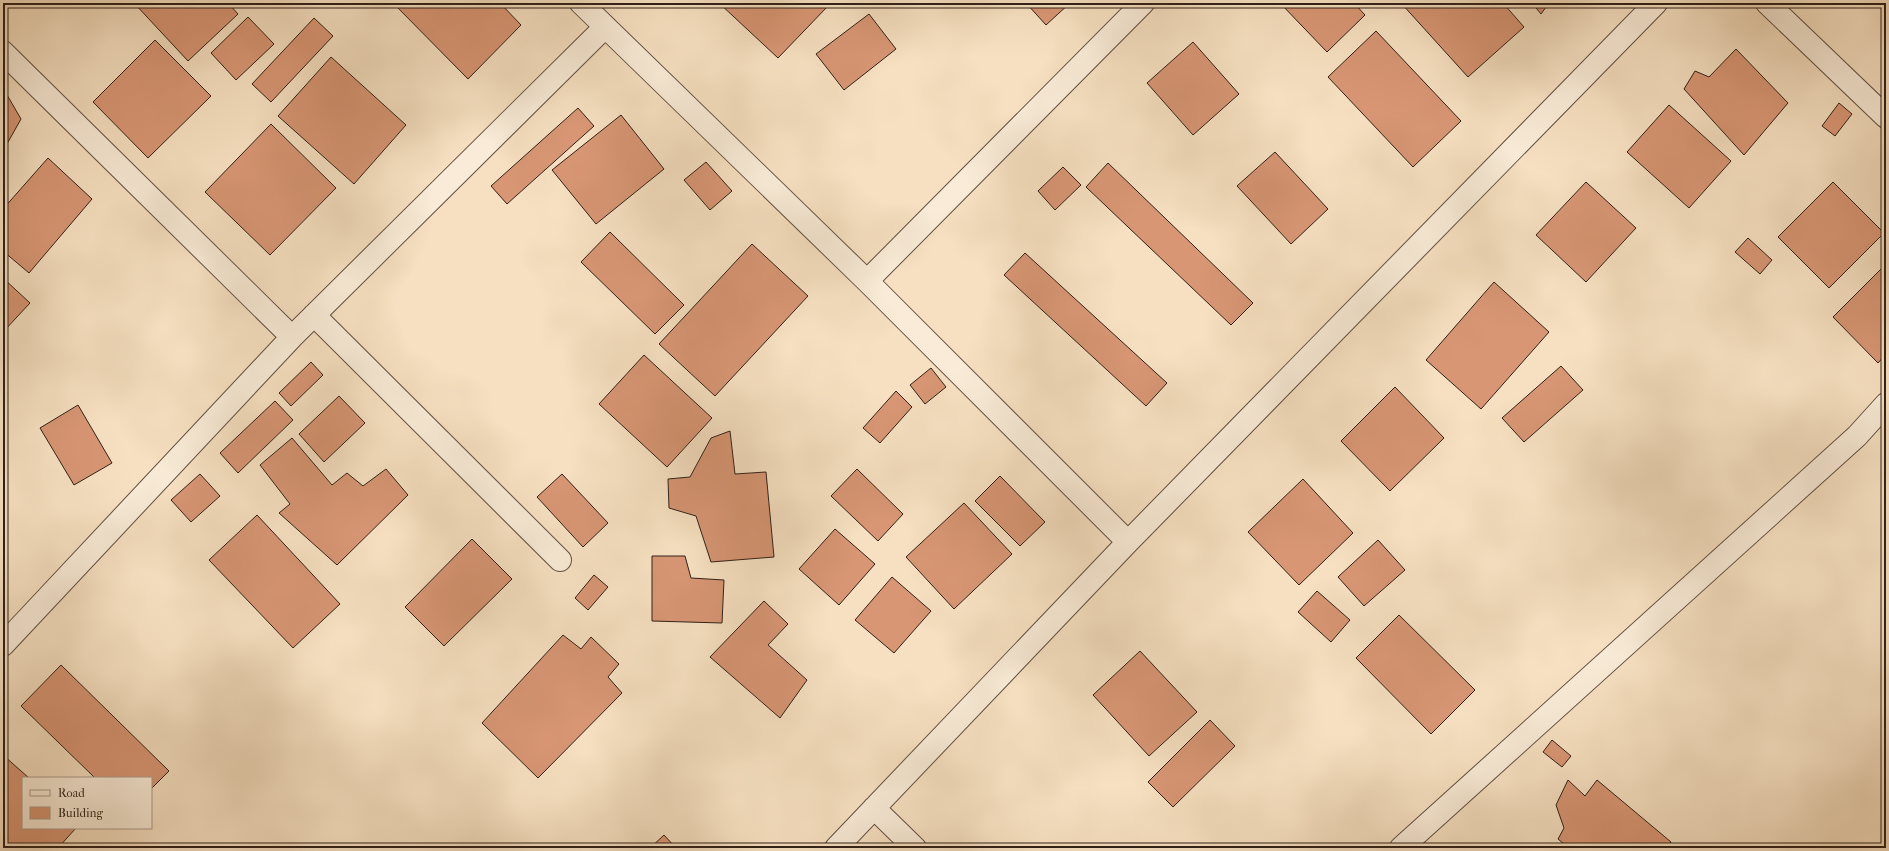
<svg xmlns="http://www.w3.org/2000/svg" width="1889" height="851" font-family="'IM FELL French Canon',serif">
	<rect width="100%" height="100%" fill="#f6e0c1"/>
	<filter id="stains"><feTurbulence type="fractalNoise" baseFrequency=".005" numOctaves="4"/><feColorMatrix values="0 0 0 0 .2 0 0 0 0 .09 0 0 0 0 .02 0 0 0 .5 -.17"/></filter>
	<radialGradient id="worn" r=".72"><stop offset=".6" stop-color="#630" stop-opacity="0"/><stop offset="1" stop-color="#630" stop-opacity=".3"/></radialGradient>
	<path fill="#d89674" stroke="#302018" d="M134 3H228L238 14 188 61Z
		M393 3H500L521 25 468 79Z
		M719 3H824L828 6 778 58Z
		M1026 3H1070L1046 25Z
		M1280 3H1354L1365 15 1327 52Z
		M1401 3H1503L1524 27 1468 77Z
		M1532 3H1549L1541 14Z
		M869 14 896 49 844 90 816 54Z
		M248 17 274 44 236 80 211 53Z
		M314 18 333 36 271 102 252 84Z
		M1376 31 1461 121 1413 167 1328 77Z
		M155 40 211 96 148 158 93 102Z
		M1193 42 1239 94 1193 135 1147 83Z
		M1736 49 1788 103 1744 155 1684 89 1695 71 1709 77Z
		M331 57 406 125 354 184 278 116Z
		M3 88 21 119 3 151Z
		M1839 103 1852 114 1835 136 1822 126Z
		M1669 105 1731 161 1689 208 1627 152Z
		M578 108 594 126 507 204 491 186Z
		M621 115 664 169 596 224 552 170Z
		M271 124 336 188 270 255 205 192Z
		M1275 152 1328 209 1291 244 1237 186Z
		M48 158 92 199 29 273 3 251V209Z
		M706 162 732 191 710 210 684 180Z
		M1108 163 1253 303 1231 325 1086 187Z
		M1063 167 1081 185 1055 210 1038 191Z
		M1586 182 1636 228 1586 282 1536 235Z
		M1833 182 1884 233 1829 288 1778 237Z
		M610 232 684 305 655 334 581 262Z
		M1748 238 1772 260 1760 274 1735 252Z
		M752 244 808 296 715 396 659 344Z
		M1025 253 1167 383 1146 406 1004 275Z
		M1886 264V354L1878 363 1833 317Z
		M3 278 30 303 3 332Z
		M1494 282 1549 332 1481 409 1426 360Z
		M644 355 712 418 667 467 599 404Z
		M311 362 323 375 291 406 279 393Z
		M1561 366 1583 390 1524 442 1502 418Z
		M931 368 946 387 925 404 910 385Z
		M1395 387 1444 438 1390 491 1341 441Z
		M896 391 912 407 880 443 863 428Z
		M339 396 365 423 324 462 299 434Z
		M275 401 293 420 238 473 220 453Z
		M78 405 112 463 74 485 40 428Z
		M730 431 735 474 766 472 774 557 711 562 696 516 669 508 668 479 690 477 711 438Z
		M292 438 332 485 347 473 363 486 386 469 408 495 337 565 279 513 290 504 260 465Z
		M857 469 903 514 878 541 831 496Z
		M200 474 220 496 191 522 171 500Z
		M562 474 608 523 583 547 537 497Z
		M1000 476 1045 522 1020 546 975 501Z
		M1303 479 1353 533 1299 585 1248 532Z
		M964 503 1012 554 954 609 906 557Z
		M257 515 340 604 293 648 209 560Z
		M835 529 875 564 839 605 799 569Z
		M472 539 512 579 444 646 405 607Z
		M1378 540 1405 570 1364 606 1338 577Z
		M652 556H685L691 578 724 580 722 623 652 621Z
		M594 575 608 587 588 610 575 598Z
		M892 577 931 611 894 653 855 620Z
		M1317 591 1350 620 1331 642 1298 612Z
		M764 601 788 624 768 645 807 680 780 718 710 657Z
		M1399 615 1475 690 1431 734 1356 658Z
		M563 635 581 649 591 637 619 664 608 677 622 693 538 778 482 723Z
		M1140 651 1197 712 1149 756 1093 695Z
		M61 665 169 771 151 789V778H95L21 706Z
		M1210 720 1235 746 1173 807 1148 782Z
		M1552 740 1571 756 1562 767 1543 752Z
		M3 755 29 778H23V828H76L58 848H3Z
		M1568 780 1585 796 1597 780 1671 842 1667 848H1569L1558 839 1564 828 1556 805Z
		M664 835 676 848H650Z"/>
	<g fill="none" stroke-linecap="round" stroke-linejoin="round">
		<defs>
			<path id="minor" d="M581 3 867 281 1128 542
				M1767 3 1886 117
				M3 52 292 337
				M867 281 1143 3
				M314 315 560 560
				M3 645 292 337 605 27
				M874 808 915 848
				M836 848 1128 542 1656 3
				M1401 848 1857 436 1886 404"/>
		</defs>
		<use href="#minor" stroke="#625042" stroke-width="24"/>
		<use href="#minor" stroke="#f9ebd7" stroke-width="22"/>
	</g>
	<rect width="1889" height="851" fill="none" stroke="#f6e0c1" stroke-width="16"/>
	<rect x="4" y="4" width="1881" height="843" fill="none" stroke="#302018" stroke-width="2"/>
	<rect x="8" y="8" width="1873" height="835" fill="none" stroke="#302018"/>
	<rect x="22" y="777" width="130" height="52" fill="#f9ebd7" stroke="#a99a8b"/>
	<rect x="30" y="790" width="20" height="6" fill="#f9ebd7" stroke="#a99a8b"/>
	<text x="58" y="797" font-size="12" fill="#302018">Road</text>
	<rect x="30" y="807" width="20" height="12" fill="#d89674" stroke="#a99a8b"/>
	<text x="58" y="817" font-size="12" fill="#302018">Building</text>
	<rect width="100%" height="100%" filter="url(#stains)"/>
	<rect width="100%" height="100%" fill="url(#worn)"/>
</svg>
